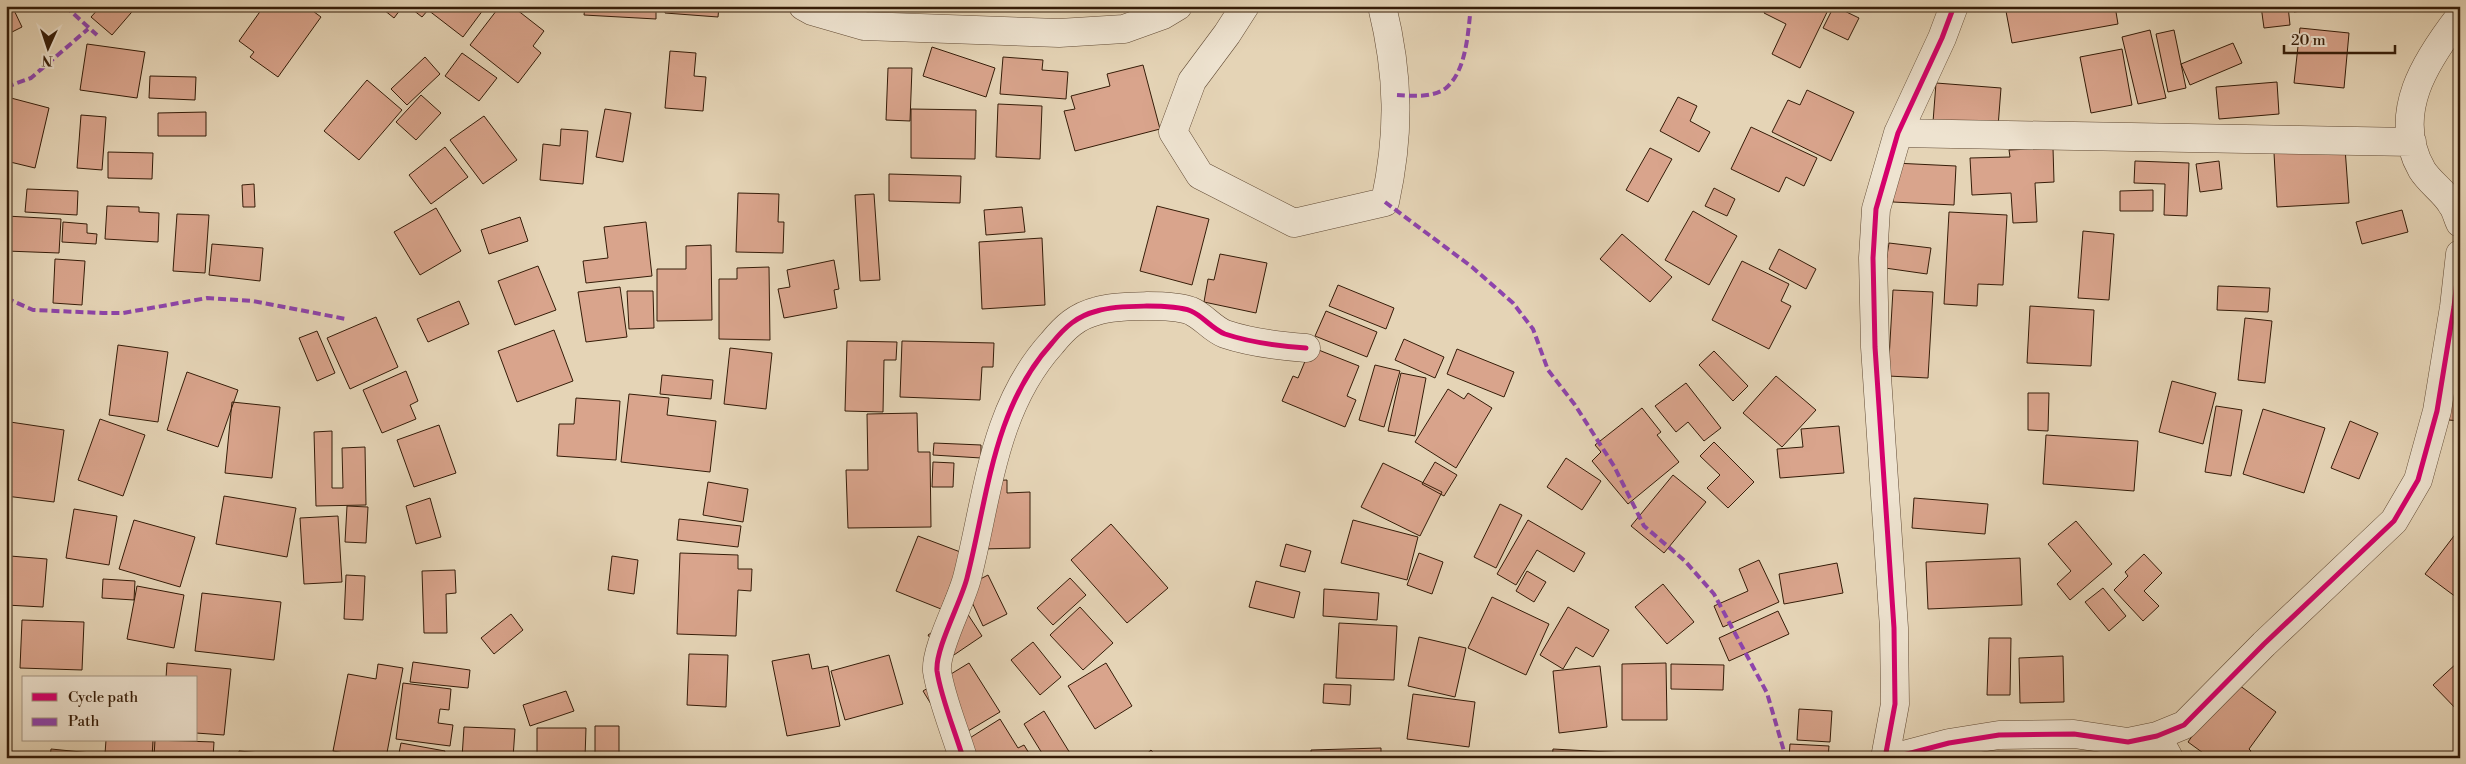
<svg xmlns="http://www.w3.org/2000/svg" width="2466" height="764" font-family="'Libre Bodoni',serif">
	<rect width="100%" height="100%" fill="#e5d4b6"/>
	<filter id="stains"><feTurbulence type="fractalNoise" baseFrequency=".004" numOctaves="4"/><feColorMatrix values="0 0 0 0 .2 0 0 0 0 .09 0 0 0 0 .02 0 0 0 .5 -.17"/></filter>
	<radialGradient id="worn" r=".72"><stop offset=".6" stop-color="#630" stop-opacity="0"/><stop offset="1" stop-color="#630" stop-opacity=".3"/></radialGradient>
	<path fill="#d9a48c" stroke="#351c08" d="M6 6H12L22 27 6 35Z
		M101 6H137L112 35 91 17Z
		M264 6H306L321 17 278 77 250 57 254 52 239 41Z
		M379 6H403L394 18Z
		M408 6H486L463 37 428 10 422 17Z
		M500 6H512L544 31 533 46 541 53 518 83 470 45Z
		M585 6H656V19L584 15Z
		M665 6H719L718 17 665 13Z
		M830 6H863L858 18Z
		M1768 6H1830L1800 68 1772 54 1786 24 1764 13Z
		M1834 6 1859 18 1848 40 1823 28Z
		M2005 6H2115L2118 24 2012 43Z
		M2261 6H2288L2290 25 2264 28Z
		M2294 6H2323V8L2294 12Z
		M2342 6H2370V7L2342 10Z
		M2300 28 2349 33 2344 88 2294 83Z
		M2150 30 2166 98 2138 104 2122 37Z
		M2174 30 2186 88 2168 92 2156 34Z
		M2233 43 2242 63 2190 85 2181 64Z
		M87 44 145 52 137 98 80 90Z
		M932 47 995 68 986 97 923 76Z
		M2122 49 2132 105 2091 113 2080 57Z
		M670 51 696 53 694 76 706 77 703 111 665 108Z
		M462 53 497 78 479 101 445 76Z
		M425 57 440 74 407 105 391 89Z
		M1003 57 1043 60 1042 70 1068 72 1066 99 1000 94Z
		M1143 65 1160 129 1075 151 1064 111 1075 109 1071 96 1110 86 1107 74Z
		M888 68H912L910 121 886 120Z
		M150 76 196 77 195 100 149 98Z
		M367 80 402 110 359 160 324 131Z
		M2277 82 2279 114 2219 119 2216 87Z
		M1936 83 2001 88 1997 140 1932 135Z
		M1807 90 1854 112 1831 161 1772 132 1788 100 1800 105Z
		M421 95 441 113 416 140 396 122Z
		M1678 97 1697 106 1690 121 1710 132 1699 152 1660 131Z
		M11 98 49 108 35 168 6 161V119Z
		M998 104 1042 106 1040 159 996 157Z
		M605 109 631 113 623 162 596 157Z
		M911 109 976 110 975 159 911 158Z
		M206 112V136H158V113Z
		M81 115 106 117 102 170 77 168Z
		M484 116 517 160 483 184 450 140Z
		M1751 127 1817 158 1804 186 1786 177 1779 192 1731 169Z
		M561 129 588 131 583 184 540 180 543 144 560 146Z
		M445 147 468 177 431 204 409 175Z
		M1650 148 1672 159 1648 202 1626 190Z
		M2053 148 2054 182 2035 183 2037 222 2013 223 2011 193 1972 195 1970 158 2010 157 2009 150Z
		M2345 148 2349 203 2277 207 2274 153Z
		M108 152 153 153 152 179 108 178Z
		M2135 161 2189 163 2187 216 2164 215 2165 184 2134 183Z
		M2219 161 2222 189 2200 192 2196 164Z
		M1894 163 1956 166 1954 205 1893 202Z
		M889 174 961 176 960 203 889 201Z
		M254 184 255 207H243L242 185Z
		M1714 188 1735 199 1727 216 1705 206Z
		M27 189 78 191 77 215 25 212Z
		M2153 190V211H2120V191Z
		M738 193 779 194 778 222H784L783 253 736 252Z
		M874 194 880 280 860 281 855 195Z
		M107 206 139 207V212L159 213 158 242 105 239Z
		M1157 206 1209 219 1192 285 1140 271Z
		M1022 207 1025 232 986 235 984 210Z
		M436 208 461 251 420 275 394 232Z
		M2402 210 2408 232 2362 244 2356 222Z
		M1693 211 1737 236 1709 285 1665 260Z
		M1949 212 2007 215 2003 285 1978 284 1977 306 1944 304Z
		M177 214 209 215 205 273 173 271Z
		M6 216 61 219 59 253 6 251Z
		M520 217 528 241 489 254 481 230Z
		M63 222 87 224V233L97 234 96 244 62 242Z
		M646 222 652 276 586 283 583 261 608 258 604 227Z
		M2083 231 2114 234 2109 300 2078 298Z
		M1622 234 1672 277 1650 302 1600 259Z
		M1042 238 1045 305 982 309 979 242Z
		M1889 243 1931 248 1927 274 1885 268Z
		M212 244 263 248 260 281 209 275Z
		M711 245 712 320 657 321V269H686V246Z
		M1779 249 1816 269 1806 289 1769 269Z
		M1220 254 1267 263 1256 313 1204 302 1208 279 1214 280Z
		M55 259 85 261 82 305 53 303Z
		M834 260 839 289 834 290 837 308 784 318 778 289 790 287 787 270Z
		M1742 261 1789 284 1781 301 1791 306 1769 349 1712 320Z
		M538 266 556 310 515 325 498 281Z
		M769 267 770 340 719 339V279H737V268Z
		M1338 285 1394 308 1386 329 1329 306Z
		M2218 286 2270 288 2268 312 2217 310Z
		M620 287 627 337 586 342 578 292Z
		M1893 290 1933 292 1928 378 1888 376Z
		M627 291H653L654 328 629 329Z
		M459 301 469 324 428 342 417 319Z
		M2030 306 2094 310 2091 366 2027 363Z
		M1326 311 1377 332 1367 357 1315 336Z
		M376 317 398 367 350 389 327 338Z
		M2245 318 2272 321 2265 383 2238 380Z
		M554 330 573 381 517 402 498 351Z
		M317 331 335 373 317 381 299 338Z
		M1404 339 1444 357 1435 378 1395 360Z
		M847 341 897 342 896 360H884L883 412 845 411Z
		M902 341 994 343 993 367H982L980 400 900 397Z
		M118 345 168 352 158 422 109 415Z
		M1311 347 1359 366 1347 396 1356 400 1345 427 1282 401 1293 376 1298 378Z
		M730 348 772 353 766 409 724 404Z
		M1457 349 1514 372 1504 397 1447 374Z
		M1714 351 1748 386 1733 401 1699 365Z
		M1375 365 1400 371 1384 427 1359 420Z
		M406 371 418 401 410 405 416 419 382 433 363 390Z
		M187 372 238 390 218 447 167 430Z
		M1401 373 1426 378 1415 436 1388 431Z
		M662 375 713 380 711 399 660 394Z
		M1776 376 1816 410 1782 447 1743 413Z
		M2454 377H2460V421L2449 420Z
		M2172 381 2216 393 2203 444 2159 432Z
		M1686 383 1721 428 1704 441 1688 422 1676 432 1655 406Z
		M1448 389 1464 399 1468 393 1492 408 1456 468 1415 442Z
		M2028 393H2049L2048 431 2028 430Z
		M629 394 669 398 667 415 716 421 710 472 621 462Z
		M576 398 620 401 616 460 557 456 559 424H574Z
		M232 402 280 407 272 478 225 473Z
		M2216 406 2242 410 2231 476 2205 472Z
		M1642 408 1661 432 1657 435 1679 462 1628 504 1592 461 1601 452 1595 445Z
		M2263 409 2325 428 2304 493 2243 474Z
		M917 413 918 452H930L931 527 848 528 846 470H868L867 414Z
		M100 419 145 435 123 496 78 480Z
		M2350 421 2378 433 2359 479 2331 468Z
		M10 422 64 430 54 502 6 496V446Z
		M439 425 456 473 414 487 397 440Z
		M1839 426 1844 473 1780 478 1777 449 1803 447 1801 429Z
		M332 431V488H343L342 448 365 447 366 505 316 506 314 432Z
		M2046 435 2138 441 2134 491 2043 484Z
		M1714 442 1754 482 1728 508 1707 488 1720 475 1700 456Z
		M934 443 981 445V458L933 455Z
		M1566 458 1601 481 1582 510 1547 487Z
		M933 462 954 463 953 487H932Z
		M1435 462 1457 475 1444 496 1422 484Z
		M1383 463 1442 492 1420 536 1361 507Z
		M1673 475 1706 502 1664 553 1631 526Z
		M1007 480V493L1030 492V548L979 549V481Z
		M708 482 748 489 743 522 703 515Z
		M224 496 296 508 287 557 216 544Z
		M430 498 441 537 416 544 406 506Z
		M1914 498 1988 504 1985 534 1912 528Z
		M1500 504 1522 515 1496 568 1474 557Z
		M347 506 368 507 366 543 345 542Z
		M74 509 117 516 109 565 66 558Z
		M338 516 342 582 304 584 300 518Z
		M679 519 741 526 738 547 677 540Z
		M134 520 195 537 180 587 119 569Z
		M1353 520 1418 537 1407 580 1341 563Z
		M1528 520 1585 553 1574 572 1537 550 1516 585 1497 574Z
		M2076 521 2112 564 2070 600 2057 584 2071 571 2048 544Z
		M1111 524 1168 588 1127 623 1071 560Z
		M2460 528V600L2425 574Z
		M918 536 963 553 941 609 896 591Z
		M1286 544 1311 551 1305 572 1280 566Z
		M680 553 738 555V569H752L751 591 738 590 736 636 677 634Z
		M1419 553 1443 562 1432 594 1407 585Z
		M2144 554 2162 573 2144 591 2159 606 2143 621 2114 590 2128 576 2125 572Z
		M10 556 47 559 43 607 6 605Z
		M612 556 638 560 634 594 608 590Z
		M2020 558 2022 605 1928 609 1926 562Z
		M1759 560 1779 602 1723 627 1714 606 1748 591 1739 569Z
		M1837 563 1843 593 1784 604 1779 574Z
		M455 570 456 593 446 594 447 633H424L422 571Z
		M1527 571 1546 582 1534 602 1516 591Z
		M346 575 365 576 363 620 344 619Z
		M988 575 1007 614 983 626 965 587Z
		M1070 578 1086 595 1053 625 1037 608Z
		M103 579 135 581 134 600 102 598Z
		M1256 581 1300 592 1294 618 1249 607Z
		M1663 584 1694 622 1667 644 1635 607Z
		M137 586 184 595 174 648 127 639Z
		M2103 588 2126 616 2109 631 2085 602Z
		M1324 589 1379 593 1377 620 1323 616Z
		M202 593 281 602 274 660 195 651Z
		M1492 597 1549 624 1526 675 1468 648Z
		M1080 607 1113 643 1083 670 1050 635Z
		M1568 607 1609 630 1593 657 1576 647 1563 669 1540 655Z
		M965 610 982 636 945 661 928 635Z
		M1778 611 1789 634 1729 661 1719 638Z
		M511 614 523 630 494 654 481 638Z
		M22 620 84 622 82 670 20 668Z
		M1339 623 1397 626 1394 680 1336 678Z
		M1419 637 1466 648 1455 697 1408 686Z
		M1989 638H2011L2010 695H1987Z
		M1033 642 1061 677 1040 695 1011 660Z
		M689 654 728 655 726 707 687 705Z
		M809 654 812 669 828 666 840 726 787 736 772 661Z
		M889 655 903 704 845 720 831 671Z
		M2063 656 2064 702 2020 703 2019 658Z
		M413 662 470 670 468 688 410 682Z
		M2458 662 2460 664V713L2433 685Z
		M167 663 231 669 224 735 196 733V678H166Z
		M969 663 1000 712 953 740 923 691Z
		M1106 663 1132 706 1095 729 1068 686Z
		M1666 663 1667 720H1622V664Z
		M378 664 403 668 386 758H373L333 751 348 674 376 679Z
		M1671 664 1724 665 1723 690 1671 689Z
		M1600 666 1607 727 1559 733 1553 671Z
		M2232 680 2276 712 2249 749 2251 751 2247 758H2210L2188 742Z
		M403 683 451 689 449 710 440 709 438 723 453 725 450 746 396 739Z
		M1324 684 1351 685 1350 705 1323 703Z
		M566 691 574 711 530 726 523 705Z
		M1413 694 1475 702 1469 747 1407 739Z
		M1799 709 1832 711 1830 742 1797 740Z
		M1044 711 1073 758H1045L1024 724Z
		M1000 719 1018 748 1024 745 1032 758H953L949 751Z
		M595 726H619V758H595Z
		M464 727 515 729 513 758H462Z
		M537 728H586L585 758H537Z
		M106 740H155L154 757 105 754Z
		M153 740 214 742 213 758H152Z
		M401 743 445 751 443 758H398Z
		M1790 744 1829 746 1828 758H1789Z
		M1381 748V758H1311V750Z
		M51 749 132 757V758H50Z
		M1553 749 1626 753 1625 758H1552Z
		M1151 750 1158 758H1142Z
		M239 751 304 757V758H238Z
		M778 756V758H710Z"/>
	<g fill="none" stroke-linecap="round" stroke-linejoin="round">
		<defs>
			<path id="minor" d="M803 6 812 11 864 26 1059 33 1124 29 1163 15 1178 6
				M1245 6 1227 34 1192 81 1173 132 1200 175 1294 223 1385 202C1400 133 1399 75 1382 6
				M2460 16C2426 60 2390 114 2422 170 2430 183 2445 192 2452 205 2456 210 2457 217 2460 223
				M1898 133 2412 142
				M2157 736 2169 758
				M963 758C955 731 941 698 937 671 935 649 961 602 967 578 988 496 993 408 1052 343 1065 327 1077 316 1097 311 1116 305 1172 304 1191 311 1203 316 1212 329 1225 334 1252 343 1278 346 1306 348
				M1885 758 1895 704 1894 628 1875 347 1873 258 1876 209 1898 133 1942 38 1954 6
				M1892 758 1949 743 1999 735 2074 734 2128 742 2157 736 2184 725 2264 644 2394 521 2418 480 2437 411 2454 307 2460 254"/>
		</defs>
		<use href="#minor" stroke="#614a34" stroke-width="29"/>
		<use href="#minor" stroke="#eee3d0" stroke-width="28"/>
		<path stroke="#8e44ad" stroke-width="4" stroke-dasharray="8 4" stroke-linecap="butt" d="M65 6 97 35
			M6 87 31 78 88 29
			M1397 95C1412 96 1433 98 1446 88 1467 70 1468 31 1471 6
			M1385 202 1472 267 1513 303 1533 329 1548 370 1575 405 1614 466 1644 526 1685 561 1714 594 1767 693 1786 758
			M6 298 33 310 103 313H123L207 298 253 301 346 319"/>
		<defs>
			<path id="cycleway" d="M963 758C955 731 941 698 937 671 935 649 961 602 967 578 988 496 993 408 1052 343 1065 327 1077 316 1097 311 1116 305 1172 304 1191 311 1203 316 1212 329 1225 334 1252 343 1278 346 1306 348
				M1885 758 1895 704 1894 628 1875 347 1873 258 1876 209 1898 133 1942 38 1954 6
				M1892 758 1949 743 1999 735 2074 734 2128 742 2157 736 2184 725 2264 644 2394 521 2418 480 2437 411 2454 307 2460 254"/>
		</defs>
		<use href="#cycleway" stroke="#eee3d0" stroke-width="8"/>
		<use href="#cycleway" stroke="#d6006c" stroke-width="5"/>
	</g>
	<rect width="2466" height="764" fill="none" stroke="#e5d4b6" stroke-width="25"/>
	<rect x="8" y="8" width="2451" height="749" fill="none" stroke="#351c08" stroke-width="2.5"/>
	<rect x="12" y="12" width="2441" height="739" fill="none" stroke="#351c08"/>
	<rect x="22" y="676" width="175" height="65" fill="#eee3d0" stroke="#a49380"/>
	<rect x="32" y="693" width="25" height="8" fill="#d6006c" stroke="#a49380"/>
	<text x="68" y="702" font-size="15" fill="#351c08">Cycle path</text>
	<rect x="32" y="718" width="25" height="8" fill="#8e44ad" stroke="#a49380"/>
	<text x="68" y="726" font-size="15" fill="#351c08">Path</text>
	<g transform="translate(48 48) rotate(183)" stroke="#eee3d0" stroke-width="4" paint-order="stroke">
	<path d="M0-4L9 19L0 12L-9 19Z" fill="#351c08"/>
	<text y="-8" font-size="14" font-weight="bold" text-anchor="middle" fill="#351c08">N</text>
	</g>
	<path d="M2284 45v8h111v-8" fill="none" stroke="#351c08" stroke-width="2.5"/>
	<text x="2291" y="45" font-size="15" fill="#351c08" stroke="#eee3d0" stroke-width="4" paint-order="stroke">20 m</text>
	<rect width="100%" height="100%" filter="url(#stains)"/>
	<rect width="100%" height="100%" fill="url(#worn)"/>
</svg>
